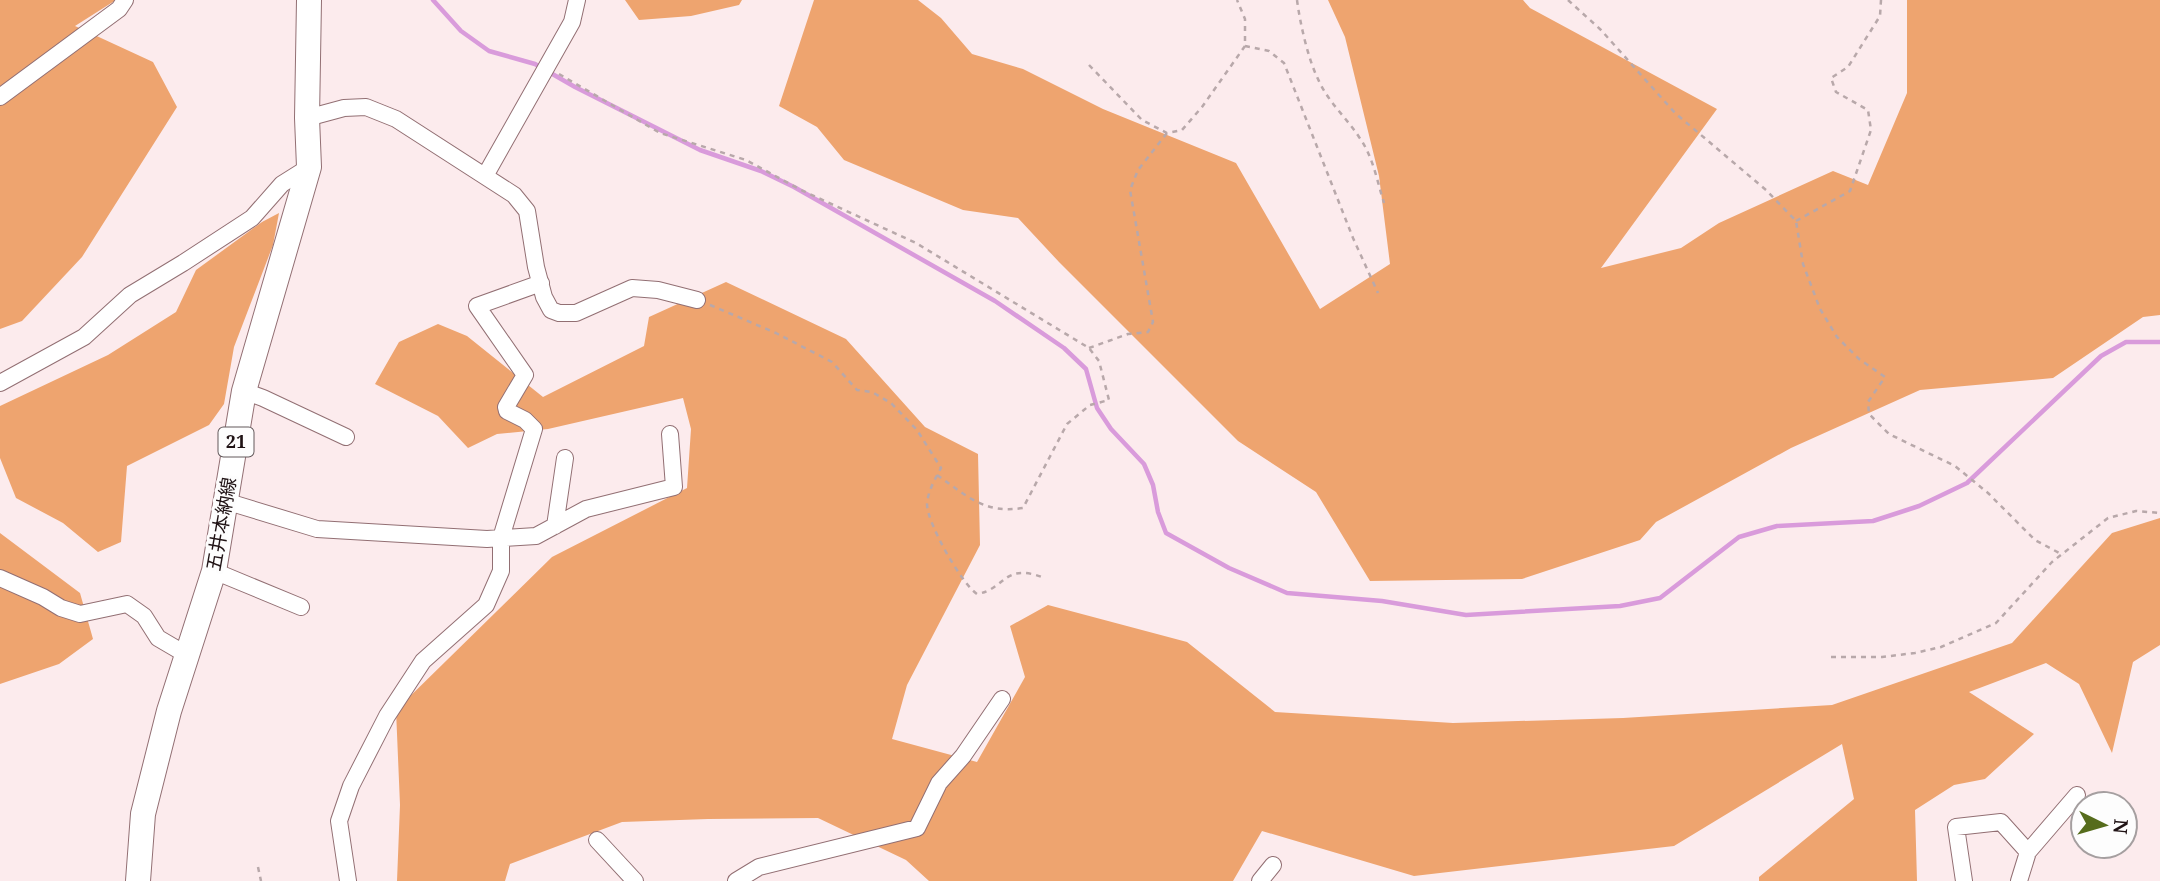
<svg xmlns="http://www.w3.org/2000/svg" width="2160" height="881" font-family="'Noto Serif','Noto Sans JP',serif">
	<rect width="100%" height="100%" fill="#fcebed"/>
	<path fill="#eea46f" d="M0 0H116L75 26 153 62 177 107 82 257 22 321 0 329Z
		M625 0H742L739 5 691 16 639 20Z
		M814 0H918L941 18 972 54 1023 69 1103 109 1236 163 1320 309 1390 264 1379 176 1345 37 1328 0H1523L1530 8 1717 109 1601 268 1681 248 1719 223 1833 171 1868 185 1907 93V0H2160V315L2143 317 2053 378 1920 390 1791 448 1656 522 1640 540 1522 579 1370 581 1316 492 1238 441 1059 262 1018 218 963 210 844 160 817 127 779 106Z
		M279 213 273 245 234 347 224 404 209 425 127 466 121 542 98 552 63 523 16 498 0 458V406L108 355 176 312 196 270 262 222Z
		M726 282 846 339 925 427 978 454 980 545 907 685 892 739 977 762 1025 677 1010 626 1048 605 1187 642 1275 712 1453 723 1623 718 1832 705 2012 643 2112 533 2160 518V645L2133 662 2112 753 2079 684 2046 663 1969 692 2034 734 1985 779 1954 785 1915 810 1917 881H1759V877L1854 799 1842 744 1674 846 1414 876 1262 831 1233 881H929L906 860 818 818 708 819 622 822 510 864 505 881H397L400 805 396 710 552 557 687 488 691 429 683 398 548 429 497 434 468 448 438 416 375 384 399 342 438 324 467 336 543 397 644 346 649 317Z
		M0 533 80 593 93 639 59 664 0 684Z"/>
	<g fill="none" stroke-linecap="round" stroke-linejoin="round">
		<path stroke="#d99bdb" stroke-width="4.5" d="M433 0 461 31 489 51 535 64 575 87 700 150 761 171 794 187 995 301 1064 348 1086 369 1097 408 1111 429 1144 464 1153 485 1158 512 1166 533 1229 568 1287 593 1382 601 1466 615 1620 606 1660 598 1739 537 1777 526 1873 521 1919 506 1967 483 2101 356 2126 342H2160"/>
		<defs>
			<path id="minor" d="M0 97 119 9 125 0
				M307 118 344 108 366 107 396 119 514 195 527 211 536 267 544 297 551 310 559 313H576L632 288 658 290 697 300
				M485 176 572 22 577 0
				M0 383 84 337 130 295 183 263 252 218 282 184 309 167
				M244 391 263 398 346 437
				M225 501 317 529 487 539 536 536 586 509 674 487 670 434
				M555 526 565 458
				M214 571 301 607
				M0 578 43 597 61 608 80 614 127 604 144 616 158 638 187 655
				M597 840 635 881
				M348 881 339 821 351 786 387 716 423 661 486 605 501 571V538L534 429 525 420 507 411 506 407 525 375 477 306 541 283
				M736 881 759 867 917 828 939 783 963 756 1002 699
				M1260 881 1273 865
				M1964 881 1956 827 2001 822 2028 852
				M2019 881 2028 852 2077 795"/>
			<path id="primary" d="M138 881 143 814 169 711 214 571 244 391 309 167 307 118 309 0"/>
		</defs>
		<use href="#minor" stroke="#926f73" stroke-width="18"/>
		<use href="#primary" stroke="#926f73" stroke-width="26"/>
		<path stroke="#b8a8aa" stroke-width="2.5" stroke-dasharray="5 5" stroke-linecap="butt" d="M1297 0C1300 23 1308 59 1318 79 1328 102 1346 117 1359 137 1373 156 1377 181 1384 203
			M1568 0 1601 30 1675 113 1766 190 1796 221 1803 264 1820 309 1837 337 1859 359 1885 377 1868 402 1869 414 1889 434 1955 466 1988 493 2035 540 2063 555
			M1245 46 1269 51 1284 63 1353 238 1378 293
			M1089 65 1142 120 1167 133 1182 130 1202 107 1245 46V19L1237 0
			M559 74 660 133 746 160 801 190 916 243 1089 348 1099 361 1109 400 1090 405 1067 424 1023 508C984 514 967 496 937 475
			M1796 221 1850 191 1871 130 1868 110 1836 92 1831 78 1848 67 1880 16 1881 0
			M710 305 776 333 832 362 857 390 872 392 891 403 917 430 941 468C935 479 928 491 927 504 927 523 961 583 977 594 1006 589 1003 563 1042 577
			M1089 348 1128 334 1148 332 1153 322 1130 190 1138 170 1167 133
			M1831 657H1882L1915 653 1941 647 1996 623 2052 562 2108 518 2136 511 2160 513
			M258 867 261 881"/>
		<use href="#minor" stroke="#fff" stroke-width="16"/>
		<use href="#primary" stroke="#fff" stroke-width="24"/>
	</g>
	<g text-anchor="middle" stroke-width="6" stroke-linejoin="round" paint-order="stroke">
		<rect fill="#fdfdfd" stroke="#62595b" stroke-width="2" x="218.5" y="427.5" width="35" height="29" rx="5"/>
		<g font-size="18" font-weight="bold" fill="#201315">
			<text x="236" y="448">21</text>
		</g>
		<g font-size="19" fill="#201315" stroke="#fdfdfd">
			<text transform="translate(221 524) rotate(-80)" y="7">五井本納線</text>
		</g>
	</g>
	<g transform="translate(2104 825) rotate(95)"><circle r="33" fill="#fdfdfd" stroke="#a59fa0" stroke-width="2"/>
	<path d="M0-5L12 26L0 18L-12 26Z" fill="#566c1c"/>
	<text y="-10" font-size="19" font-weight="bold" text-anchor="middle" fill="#201315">N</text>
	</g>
</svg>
